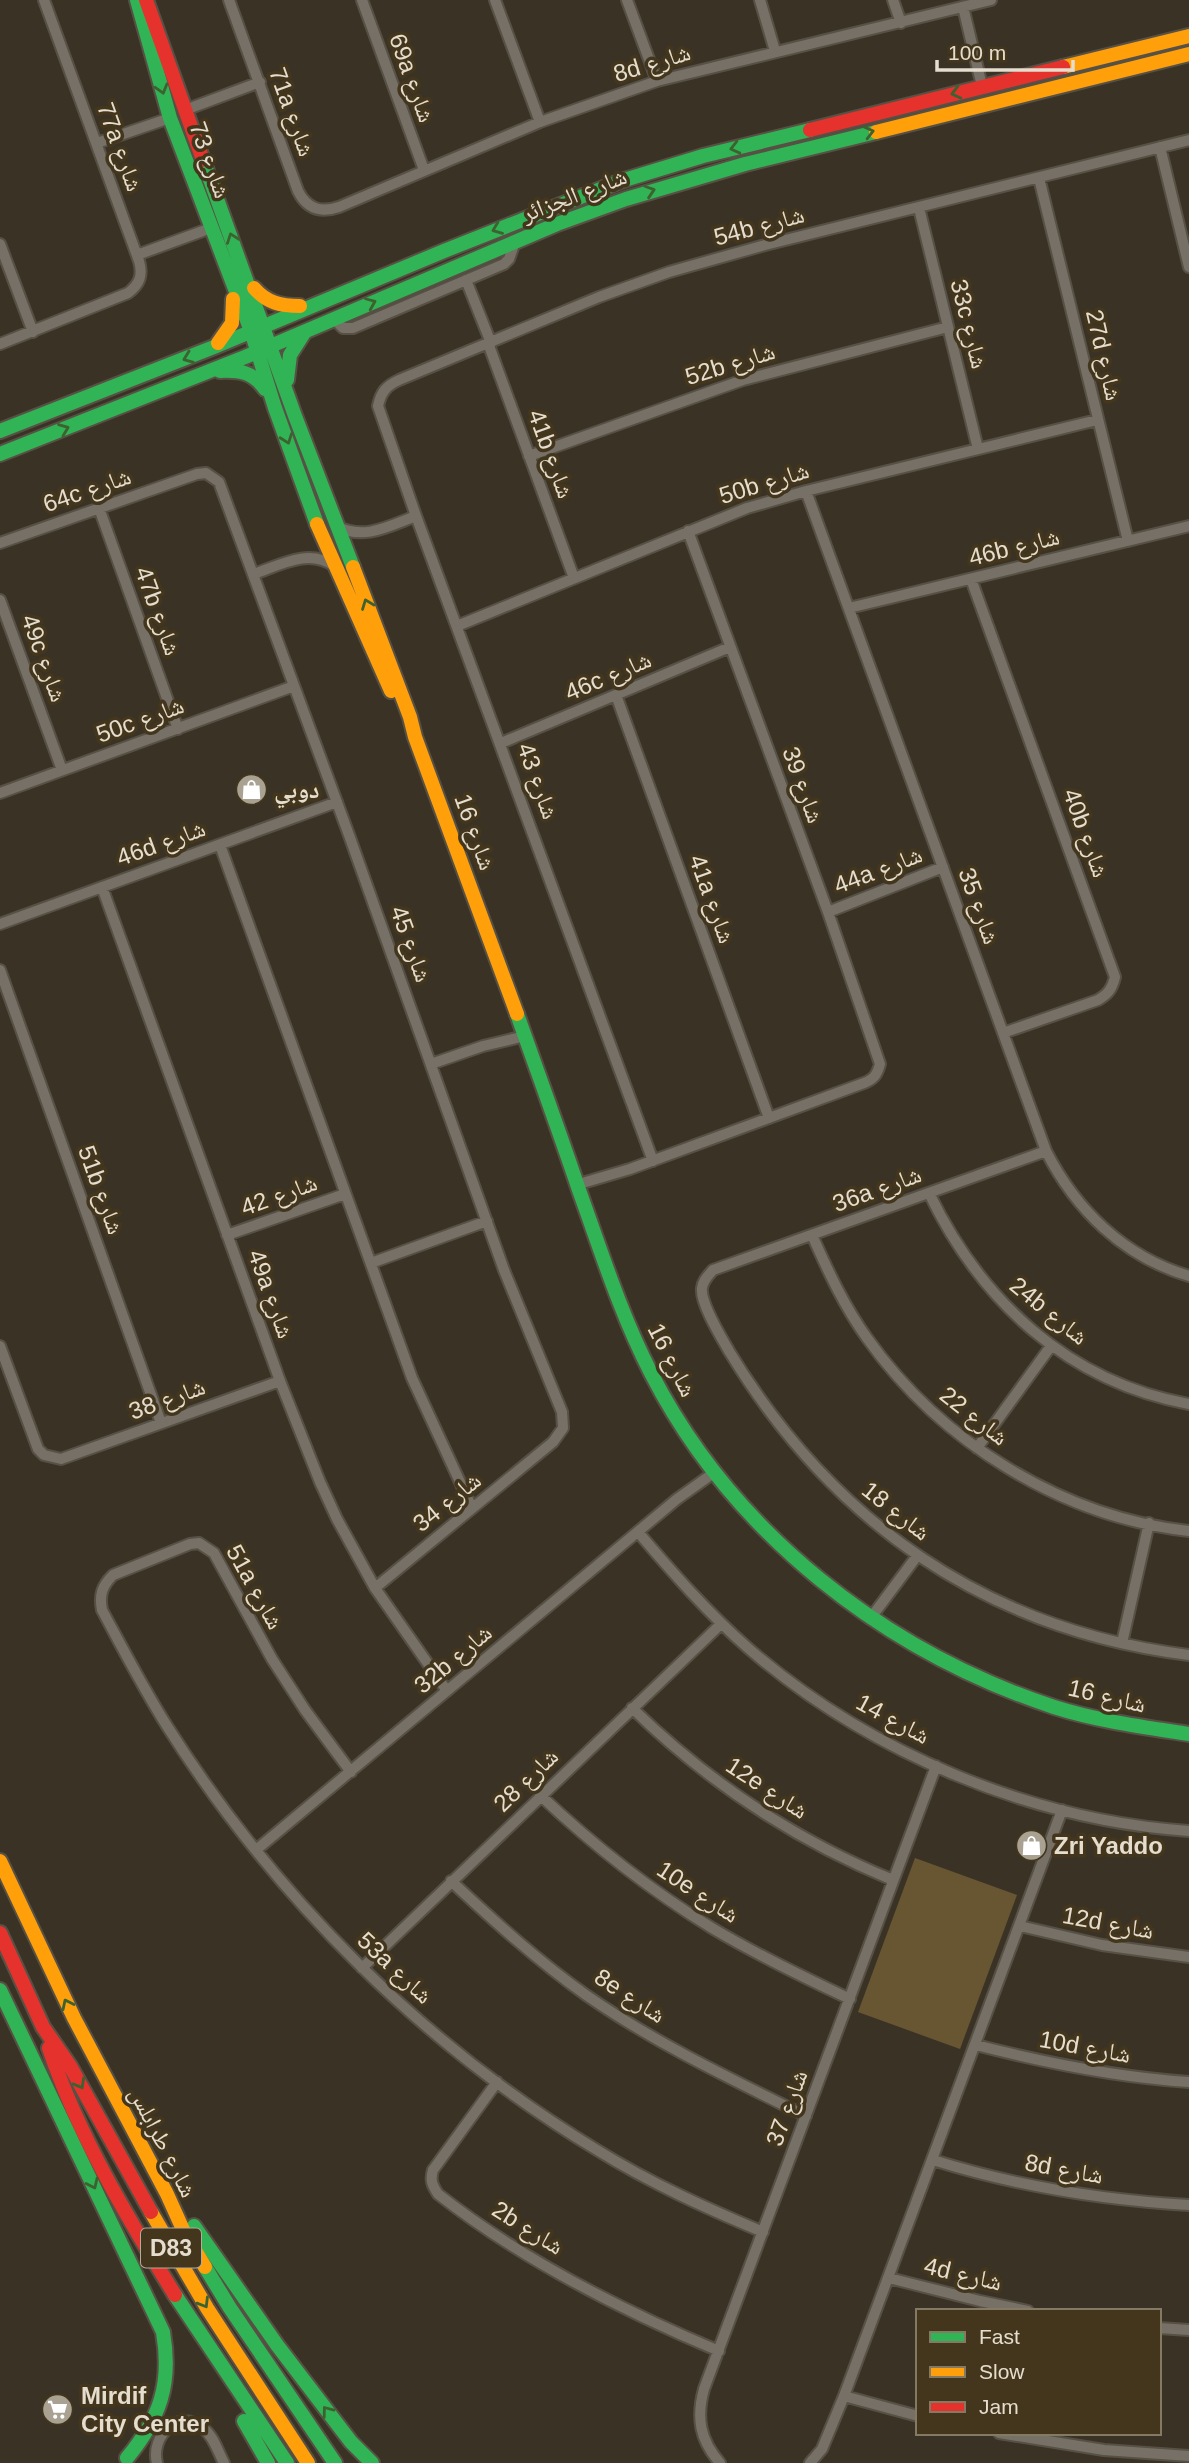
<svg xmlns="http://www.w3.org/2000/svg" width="1189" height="2463" font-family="Helvetica,'Noto Naskh Arabic',sans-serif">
	<rect width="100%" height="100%" fill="#3a3325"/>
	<path fill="#685632" d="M915 1858 1017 1895 960 2049 858 2012Z"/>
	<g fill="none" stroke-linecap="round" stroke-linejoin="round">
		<defs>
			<path id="street" d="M229 0 298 191C307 209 321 213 339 207L540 122 657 81 991 0
				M362 0 424 170
				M495 0 540 122
				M627 0 657 81
				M760 0 775 51
				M893 0 901 23
				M963 7 982 86
				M185 110 260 82
				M97 143 170 118
				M1160 147 1189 267
				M1039 178 1128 541
				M919 208 978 449
				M0 244 33 332
				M137 255 211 228
				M466 280 491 343
				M334 319 343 328H353L504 264 509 259 515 242
				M488 343 574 578
				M0 344 128 293C140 284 143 275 139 261L44 0
				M529 456 743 380 948 327
				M806 491 1046 1151C1076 1210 1124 1257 1189 1276
				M99 508 178 729
				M336 526C364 541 389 526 416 516
				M0 543 197 474 206 473 219 482 349 835 504 1270 562 1412 563 1428 553 1442 375 1588
				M254 574C280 565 309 548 334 566
				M971 579 1115 977C1112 989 1108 994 1098 1000L1003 1033
				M0 600 62 770
				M849 608 1189 526
				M457 626 747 508 806 491 1097 420
				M616 695 769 1118
				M501 743 730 647
				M0 793 294 686
				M220 845 412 1378 472 1508
				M102 887 280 1381 320 1482 337 1519 375 1588 447 1691
				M828 912 943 867
				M0 924 337 802
				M0 970 161 1423
				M431 1064 483 1046 525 1036
				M1046 1151 713 1270C708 1276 703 1280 702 1288 700 1303 721 1337 729 1351 833 1523 987 1630 1189 1655
				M653 1161 416 516 378 406C381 392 386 386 399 380L599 297 669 272 765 245 1189 140
				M579 1184 630 1169 864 1083C874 1079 877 1075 880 1064L828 912 688 531
				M929 1193C981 1301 1068 1382 1189 1404
				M227 1235 345 1194
				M812 1235C828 1271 844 1306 867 1338 941 1442 1062 1517 1189 1531
				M371 1263 487 1221
				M0 1346 38 1449 44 1455 61 1459 280 1381
				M977 1448 1051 1346
				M638 1532C672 1572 708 1613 748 1648 868 1752 1030 1820 1189 1831
				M870 1619 917 1556
				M1122 1643 1149 1523
				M632 1708C709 1783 795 1840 893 1880
				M351 1772 305 1710 272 1659 214 1553 199 1543 190 1544 113 1575C102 1586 99 1595 102 1610 123 1649 143 1688 167 1726 275 1897 423 2045 597 2150 650 2183 706 2208 763 2232
				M540 1795C593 1845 650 1890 712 1928 757 1955 803 1977 850 1999
				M256 1850 677 1499 715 1472
				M451 1881C494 1921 538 1961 586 1995 655 2043 731 2079 806 2116
				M1020 1926 1102 1945 1189 1957
				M362 1968 721 1624
				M976 2045C1046 2063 1116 2077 1189 2082
				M497 2082 433 2170C430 2180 432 2185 438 2194 522 2260 621 2310 719 2351
				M933 2160C1016 2186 1102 2200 1189 2205
				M889 2278 980 2301 1028 2311
				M1159 2328 1189 2330
				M844 2396 918 2416
				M999 2433 1104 2450 1189 2456
				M157 2463C150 2436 179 2407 204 2429 214 2437 218 2452 224 2463
				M720 2463C700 2440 696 2418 704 2389L936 1766
				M810 2463 822 2449 844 2396 1062 1810"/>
			<path id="fast" d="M137 0 170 118 251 331 275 408 317 524
				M203 160 295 416 353 567
				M220 371C240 370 253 372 265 389
				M287 380 290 355 304 333
				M0 431 214 347 444 251 621 181 703 156 810 130
				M0 454 245 357 557 224 626 199 745 164 876 132
				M517 1014C538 1073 559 1131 579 1190 601 1251 621 1315 651 1373 733 1533 884 1651 1054 1707 1098 1721 1144 1727 1189 1734
				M0 1990 163 2332C172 2384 160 2418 127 2458
				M194 2226 277 2345 351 2442 372 2463
				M205 2267 230 2308 335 2463
				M175 2295 287 2463
				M244 2421 268 2463"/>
			<path id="slow" d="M1063 67 1189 36
				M876 132 1189 54
				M254 288C267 303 281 306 300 306
				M218 343 232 323 233 299
				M317 524 391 691
				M353 567 410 717 415 737 517 1014
				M0 1861 74 2018 167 2194 185 2234 205 2267
				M151 2212 207 2308 308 2463"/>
			<path id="jam" d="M146 0 203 160
				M810 130 1063 67
				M0 1933 43 2027 70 2066 151 2212
				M49 2048C78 2135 127 2217 175 2295"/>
		</defs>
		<use href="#street" stroke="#575044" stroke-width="14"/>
		<use href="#fast" stroke="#575044" stroke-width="18"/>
		<use href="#slow" stroke="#575044" stroke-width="18"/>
		<use href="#jam" stroke="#575044" stroke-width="18"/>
		<use href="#street" stroke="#767066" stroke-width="10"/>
		<use href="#fast" stroke="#30b455" stroke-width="14"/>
		<use href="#slow" stroke="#ff9f0a" stroke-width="14"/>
		<use href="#jam" stroke="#e5322d" stroke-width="14"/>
	</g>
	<defs><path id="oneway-chevron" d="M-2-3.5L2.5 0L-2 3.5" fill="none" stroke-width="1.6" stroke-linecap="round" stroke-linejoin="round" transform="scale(1.75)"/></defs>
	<g stroke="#3c6230">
		<use href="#oneway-chevron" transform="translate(162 89) rotate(74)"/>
		<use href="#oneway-chevron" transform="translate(956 93) rotate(166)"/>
		<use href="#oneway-chevron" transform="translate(869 132) rotate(-14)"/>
		<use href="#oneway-chevron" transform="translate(735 148) rotate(166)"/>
		<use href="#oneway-chevron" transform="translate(650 191) rotate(-18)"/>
		<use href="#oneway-chevron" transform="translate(497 229) rotate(158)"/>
		<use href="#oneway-chevron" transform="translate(232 238) rotate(-110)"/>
		<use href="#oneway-chevron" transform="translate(371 303) rotate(-23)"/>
		<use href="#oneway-chevron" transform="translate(188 358) rotate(159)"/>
		<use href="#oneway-chevron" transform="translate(64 429) rotate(-21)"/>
		<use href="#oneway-chevron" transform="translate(287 439) rotate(70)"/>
		<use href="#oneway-chevron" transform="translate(367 604) rotate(-111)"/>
		<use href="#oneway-chevron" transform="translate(67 2004) rotate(-116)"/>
		<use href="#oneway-chevron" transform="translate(80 2084) rotate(61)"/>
		<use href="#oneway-chevron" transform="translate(93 2184) rotate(65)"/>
		<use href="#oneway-chevron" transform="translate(204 2303) rotate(59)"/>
		<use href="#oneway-chevron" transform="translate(327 2411) rotate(-127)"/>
	</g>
	<defs>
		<symbol id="shop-disc" viewBox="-11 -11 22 22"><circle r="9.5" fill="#a9a293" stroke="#43361c"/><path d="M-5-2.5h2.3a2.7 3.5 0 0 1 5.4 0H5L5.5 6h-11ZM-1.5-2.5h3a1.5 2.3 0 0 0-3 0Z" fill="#fff"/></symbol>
		<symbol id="supermarket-disc" viewBox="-11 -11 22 22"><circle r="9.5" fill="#a9a293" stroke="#43361c"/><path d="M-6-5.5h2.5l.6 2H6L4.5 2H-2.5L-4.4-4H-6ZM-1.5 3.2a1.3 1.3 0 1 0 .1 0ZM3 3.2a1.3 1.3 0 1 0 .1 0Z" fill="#fff"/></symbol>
	</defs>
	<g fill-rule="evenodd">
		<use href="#shop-disc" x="234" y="772" width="35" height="35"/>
		<use href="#shop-disc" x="1014" y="1828" width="35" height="35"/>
		<use href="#supermarket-disc" x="40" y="2392" width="35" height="35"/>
	</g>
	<g text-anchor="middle" stroke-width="7" stroke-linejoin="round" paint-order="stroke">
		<rect fill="#43361c" stroke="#b4ab99" stroke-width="2" x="141" y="2228.5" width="60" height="39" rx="5"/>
		<g font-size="23" font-weight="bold" fill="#e5ddce">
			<text x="171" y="2256">D83</text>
		</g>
		<g font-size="24" fill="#e5ddce" stroke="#43361c">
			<text transform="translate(652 63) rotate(-17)" y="8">8d شارع</text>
			<text transform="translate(412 78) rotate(70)" y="8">69a شارع</text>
			<text transform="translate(292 112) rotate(70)" y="8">71a شارع</text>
			<text transform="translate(120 147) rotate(70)" y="8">77a شارع</text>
			<text transform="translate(210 160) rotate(70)" y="8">شارع 73</text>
			<text transform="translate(574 195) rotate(-21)" y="8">شارع الجزائر</text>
			<text transform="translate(759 226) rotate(-15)" y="8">54b شارع</text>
			<text transform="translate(969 324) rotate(76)" y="8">33c شارع</text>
			<text transform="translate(1104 355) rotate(77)" y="8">27d شارع</text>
			<text transform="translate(730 364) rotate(-17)" y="8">52b شارع</text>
			<text transform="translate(551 454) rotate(70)" y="8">41b شارع</text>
			<text transform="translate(764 483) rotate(-17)" y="8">50b شارع</text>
			<text transform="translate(87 490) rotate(-19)" y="8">64c شارع</text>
			<text transform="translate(1014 547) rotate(-14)" y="8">46b شارع</text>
			<text transform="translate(158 611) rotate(70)" y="8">47b شارع</text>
			<text transform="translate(44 658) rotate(70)" y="8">49c شارع</text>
			<text transform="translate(608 676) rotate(-23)" y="8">46c شارع</text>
			<text transform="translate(140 720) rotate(-20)" y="8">50c شارع</text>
			<text transform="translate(538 781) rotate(70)" y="8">شارع 43</text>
			<text transform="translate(803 785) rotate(70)" y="8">شارع 39</text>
			<text transform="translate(475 832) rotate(70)" y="8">شارع 16</text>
			<text transform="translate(1086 833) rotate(70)" y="8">40b شارع</text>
			<text transform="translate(161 843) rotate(-20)" y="8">46d شارع</text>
			<text transform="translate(878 870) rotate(-21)" y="8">44a شارع</text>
			<text transform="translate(712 899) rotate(70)" y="8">41a شارع</text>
			<text transform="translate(979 906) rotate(70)" y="8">شارع 35</text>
			<text transform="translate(411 944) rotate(70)" y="8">شارع 45</text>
			<text transform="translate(877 1189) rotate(-20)" y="8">36a شارع</text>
			<text transform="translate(101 1190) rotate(70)" y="8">51b شارع</text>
			<text transform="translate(279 1195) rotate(-20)" y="8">شارع 42</text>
			<text transform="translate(271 1294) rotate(70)" y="8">49a شارع</text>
			<text transform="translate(1049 1311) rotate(39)" y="8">24b شارع</text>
			<text transform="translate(672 1360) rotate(63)" y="8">شارع 16</text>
			<text transform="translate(167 1399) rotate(-20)" y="8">شارع 38</text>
			<text transform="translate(974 1416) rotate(38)" y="8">شارع 22</text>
			<text transform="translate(447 1502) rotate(-39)" y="8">شارع 34</text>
			<text transform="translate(896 1511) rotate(38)" y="8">شارع 18</text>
			<text transform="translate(255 1587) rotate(61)" y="8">51a شارع</text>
			<text transform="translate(453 1659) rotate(-40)" y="8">32b شارع</text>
			<text transform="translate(1107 1696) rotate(13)" y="8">شارع 16</text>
			<text transform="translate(893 1719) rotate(28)" y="8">شارع 14</text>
			<text transform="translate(526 1780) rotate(-44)" y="8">شارع 28</text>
			<text transform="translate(767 1788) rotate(33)" y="8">12e شارع</text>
			<text transform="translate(698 1892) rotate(33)" y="8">10e شارع</text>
			<text transform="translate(1108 1923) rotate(10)" y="8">12d شارع</text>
			<text transform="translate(395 1968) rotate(43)" y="8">53a شارع</text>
			<text transform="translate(630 1996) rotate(33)" y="8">8e شارع</text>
			<text transform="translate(1085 2047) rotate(10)" y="8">10d شارع</text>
			<text transform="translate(787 2108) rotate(-70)" y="8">شارع 37</text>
			<text transform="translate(163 2142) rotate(63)" y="8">شارع طرابلس</text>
			<text transform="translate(1064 2169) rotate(10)" y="8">8d شارع</text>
			<text transform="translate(528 2228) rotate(32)" y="8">2b شارع</text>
			<text transform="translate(963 2274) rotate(13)" y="8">4d شارع</text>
		</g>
		<g font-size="24" font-weight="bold" fill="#e5ddce" stroke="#43361c" text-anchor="start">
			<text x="274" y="798">دوبي</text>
			<text x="1054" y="1854">Zri Yaddo</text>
			<text x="81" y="2404">Mirdif<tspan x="81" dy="28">City Center</tspan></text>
		</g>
	</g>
	<rect x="916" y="2309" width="245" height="126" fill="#43361c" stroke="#847963" stroke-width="2"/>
	<rect x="930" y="2332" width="35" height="10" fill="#30b455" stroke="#847963" stroke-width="2"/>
	<text x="979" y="2344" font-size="21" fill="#e5ddce">Fast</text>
	<rect x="930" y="2367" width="35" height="10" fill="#ff9f0a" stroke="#847963" stroke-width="2"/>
	<text x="979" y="2379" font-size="21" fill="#e5ddce">Slow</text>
	<rect x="930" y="2402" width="35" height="10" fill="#e5322d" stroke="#847963" stroke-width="2"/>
	<text x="979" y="2414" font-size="21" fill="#e5ddce">Jam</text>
	<path d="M937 60v10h136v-10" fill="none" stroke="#e5ddce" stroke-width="3.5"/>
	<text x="948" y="60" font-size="21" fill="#e5ddce" stroke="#43361c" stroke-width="5" paint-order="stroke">100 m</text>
</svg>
